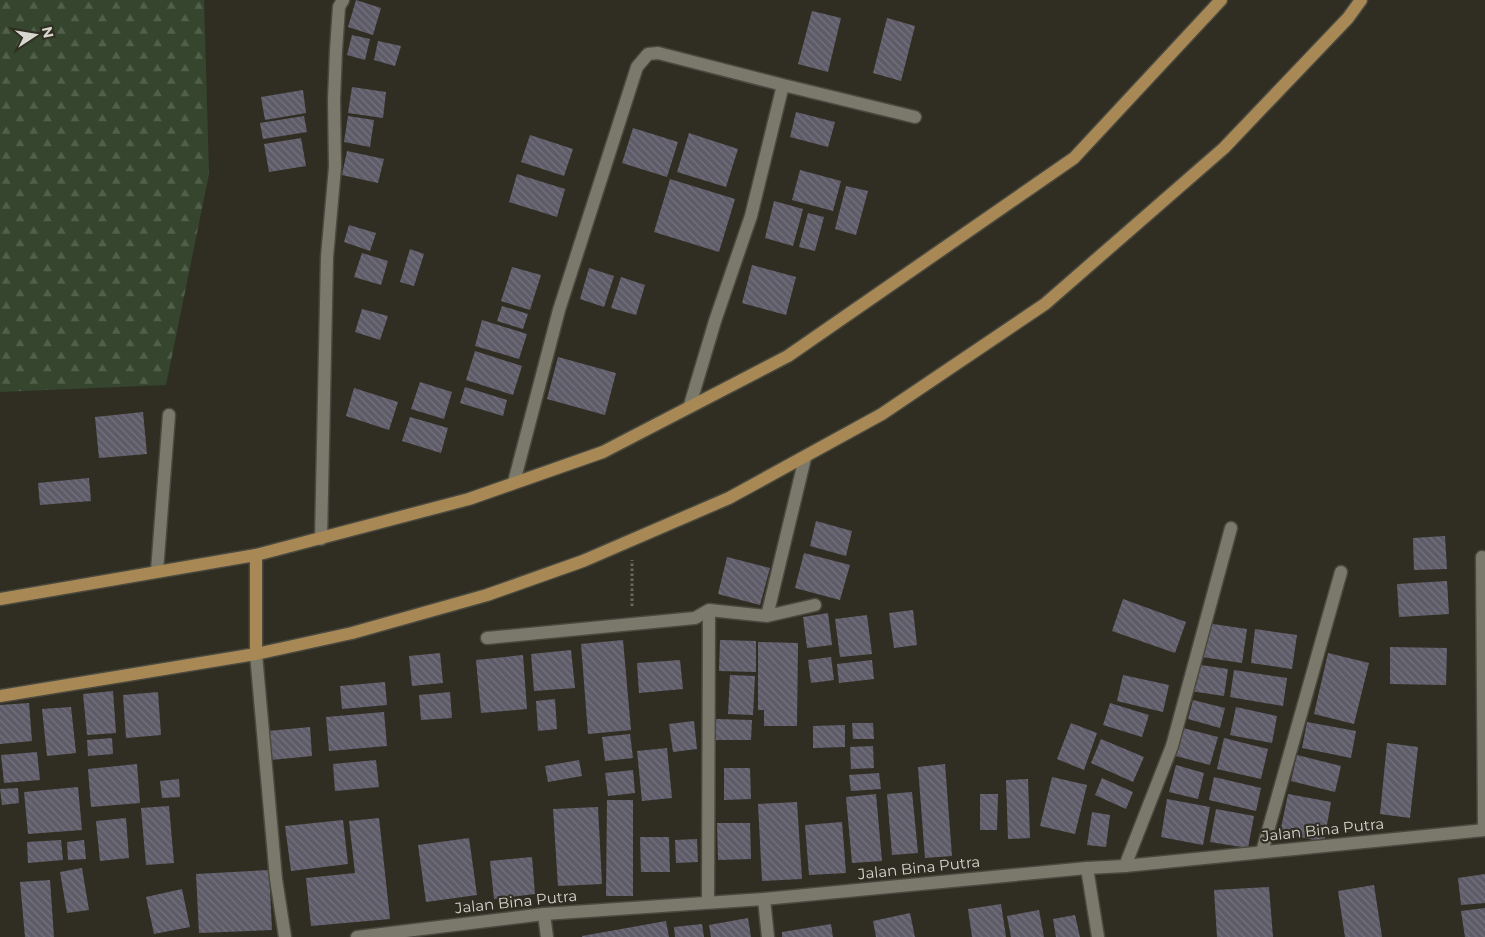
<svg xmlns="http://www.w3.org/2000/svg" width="1485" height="937" font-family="Montserrat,sans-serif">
	<defs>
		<pattern id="forest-firs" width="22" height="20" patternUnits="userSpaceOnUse" patternTransform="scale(1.25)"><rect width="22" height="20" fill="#35452e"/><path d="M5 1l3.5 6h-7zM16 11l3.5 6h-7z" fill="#525f4b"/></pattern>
		<pattern id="building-back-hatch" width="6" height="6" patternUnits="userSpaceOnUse" patternTransform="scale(1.25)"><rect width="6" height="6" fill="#5f5c69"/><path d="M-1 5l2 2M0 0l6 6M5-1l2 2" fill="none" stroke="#75737d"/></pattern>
	</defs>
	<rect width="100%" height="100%" fill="#302e23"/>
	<path fill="url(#forest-firs)" d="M0 0H204L209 174 166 385 0 392Z"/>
	<path fill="url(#building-back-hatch)" d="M356 0 381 8 373 35 348 27Z
		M812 11 841 18 828 72 798 64Z
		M887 18 915 26 901 81 873 73Z
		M352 35 370 39 365 60 347 55Z
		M378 41 401 46 395 66 374 60Z
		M352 87 386 92 383 118 348 113Z
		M303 90 306 113 265 120 261 97Z
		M796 112 835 122 828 147 790 137Z
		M304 116 307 132 263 139 260 123Z
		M348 116 374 120 370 147 344 142Z
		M633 128 678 142 667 177 622 163Z
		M689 133 738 149 726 187 677 172Z
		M530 135 573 149 564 176 521 162Z
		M301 138 306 166 269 172 264 144Z
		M347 151 384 159 378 183 342 175Z
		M800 170 841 181 833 211 792 200Z
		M517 174 565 189 557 217 509 202Z
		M670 179 735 199 719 252 654 232Z
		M846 186 868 191 856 235 835 229Z
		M774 201 803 209 793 246 765 238Z
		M808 213 824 217 815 251 799 247Z
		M349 225 376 233 370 251 344 242Z
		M410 249 424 254 414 286 400 282Z
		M362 253 388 261 381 285 354 277Z
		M752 265 796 277 786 315 742 303Z
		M512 267 541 275 530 310 501 301Z
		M589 268 614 276 604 307 580 299Z
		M621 277 645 285 636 315 611 308Z
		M502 306 528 314 523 329 497 321Z
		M362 309 388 316 380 340 355 332Z
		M482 320 527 334 519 359 475 346Z
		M475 351 522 366 513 395 466 380Z
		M558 357 616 373 605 415 547 399Z
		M420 382 452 392 444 419 411 409Z
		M465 387 507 400 503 416 460 403Z
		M354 388 398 402 389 430 346 416Z
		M143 412 147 454 99 458 95 417Z
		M410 417 448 428 441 453 402 441Z
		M89 478 91 501 40 505 38 483Z
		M816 521 852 531 846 556 810 546Z
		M1445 536 1447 569 1414 570 1413 538Z
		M804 553 850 565 840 600 795 588Z
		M727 557 770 568 760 605 718 594Z
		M1447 581 1449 614 1399 617 1397 584Z
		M1123 599 1186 622 1175 653 1112 631Z
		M913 610 917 645 894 648 889 613Z
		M828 613 832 645 807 648 803 617Z
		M867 615 872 654 840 657 835 619Z
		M1206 623 1247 629 1242 663 1202 657Z
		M1255 629 1297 635 1292 669 1251 663Z
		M623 640 631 730 588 734 581 644Z
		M720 640 756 641V672L719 671Z
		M758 642 798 643 797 726H764V710H758Z
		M1390 647 1447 648 1446 685 1390 684Z
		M571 650 575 688 534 691 531 654Z
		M440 653 443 683 412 686 409 656Z
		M1328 653 1369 663 1354 724 1314 714Z
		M523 655 527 709 481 713 476 660Z
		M831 657 834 680 811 683 808 660Z
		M680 660 683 689 639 693 637 663Z
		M872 660 874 679 839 683 837 664Z
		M1194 664 1228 669 1224 696 1190 691Z
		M1234 670 1287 678 1283 706 1230 697Z
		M730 675 755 676 753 715 728 714Z
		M1123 675 1169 685 1163 712 1117 701Z
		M385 682 387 705 342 709 340 686Z
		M113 691 116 733 87 735 83 694Z
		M158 692 161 735 126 738 123 695Z
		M450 692 452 718 421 720 419 695Z
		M555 699 557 729 538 731 536 701Z
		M1193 700 1225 708 1220 728 1188 719Z
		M29 703 32 741 0 744V705Z
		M1110 703 1149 715 1142 737 1103 725Z
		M71 707 76 753 47 756 42 709Z
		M1236 707 1277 716 1272 743 1230 735Z
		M384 712 387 746 329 751 326 717Z
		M716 719 752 720 751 740H716Z
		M694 721 697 749 673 752 669 724Z
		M1307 722 1356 731 1351 758 1302 748Z
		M852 723H873L874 739H853Z
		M1071 723 1097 733 1084 770 1057 759Z
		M845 725V747L813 748V726Z
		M310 727 312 756 271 760 268 731Z
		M1183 728 1218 737 1210 765 1176 756Z
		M630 734 633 758 605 761 602 737Z
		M112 738 113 754 88 756 87 740Z
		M1224 738 1268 749 1261 779 1217 769Z
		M1101 739 1144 757 1133 782 1091 763Z
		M1387 743 1418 747 1410 818 1380 814Z
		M873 746 874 768 851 769 850 747Z
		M667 748 672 798 642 801 637 751Z
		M37 752 40 780 4 783 1 755Z
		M1297 755 1341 766 1335 792 1291 781Z
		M376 760 379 787 335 791 333 764Z
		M579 760 582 776 548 782 545 766Z
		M137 764 140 803 91 807 88 769Z
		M945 764 952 856 925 858 918 767Z
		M1176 765 1204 773 1198 799 1169 792Z
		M724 768H750L751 799 724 800Z
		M633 770 635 793 608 796 605 773Z
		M879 773 881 789 851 791 849 775Z
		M1052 777 1087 785 1075 834 1040 826Z
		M1214 777 1261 788 1256 811 1209 800Z
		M1102 778 1133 792 1126 809 1095 795Z
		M179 779 180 797 162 798 160 781Z
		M1028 779 1030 838 1008 839 1006 780Z
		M78 787 82 830 28 834 24 792Z
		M18 788 19 803 2 805 0 789Z
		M912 792 918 853 892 855 887 794Z
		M876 794 882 861 852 863 846 797Z
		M980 794H998L997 830H980Z
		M1288 794 1331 802 1324 842 1280 833Z
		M1167 799 1210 807 1203 845 1161 837Z
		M607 800H633V896H606Z
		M797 802 802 879 762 881 758 804Z
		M169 806 174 863 146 865 141 808Z
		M598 807 602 884 558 886 553 809Z
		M1216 809 1254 816 1248 848 1210 842Z
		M1092 812 1110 815 1106 847 1087 845Z
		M126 818 129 858 100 861 96 821Z
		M379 818 390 919 311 926 306 878 355 873 349 821Z
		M343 820 348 864 291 871 285 826Z
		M842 822 846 873 809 875 805 825Z
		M717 823H750L751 859 718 860Z
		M640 837H669L670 872H641Z
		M469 838 477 895 426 902 418 845Z
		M697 839 698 862 676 863 675 840Z
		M61 840 63 860 28 863 27 842Z
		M84 840 86 859 68 860 67 842Z
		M532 857 535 894 494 899 490 861Z
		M82 868 89 910 67 913 60 872Z
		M269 870 272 930 199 933 196 874Z
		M1485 874V903L1461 905 1458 878Z
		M50 880 54 937H25L20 882Z
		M1374 885 1382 937H1345L1338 891Z
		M1269 887 1273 937H1217L1214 890Z
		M182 889 190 927 154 934 146 897Z
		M1001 904 1006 937H972L968 909Z
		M1485 908V937H1465L1461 911Z
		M1039 910 1044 937H1011L1007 916Z
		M910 913 915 937H876L873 921Z
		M1075 915 1080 937H1056L1053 919Z
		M748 918 751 937H711L709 925Z
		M666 921 669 937H582V936Z
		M702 924 704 937H675L674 927Z
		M831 924 833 937H782V932Z"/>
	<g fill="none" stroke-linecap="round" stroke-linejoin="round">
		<defs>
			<path id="street" d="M690 405 715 321 751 216 783 85 915 117
				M514 482 559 310 637 67 648 54 658 53 783 85
				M321 539 327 257 335 167 334 100 336 50 339 7 343 0
				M1482 557 1484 830
				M157 571 169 415
				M767 616 805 458
				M487 638 695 618 709 610 767 616 815 605
				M256 654 276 879 285 937
				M1262 852 1341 572
				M1125 866 1172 746 1231 528
				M1087 868 1098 937
				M764 899 768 937
				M708 902 709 610
				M544 914 547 937"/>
			<path id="secondary" d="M357 937 544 914 764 899 1087 868 1125 866 1485 830"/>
			<path id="primary" d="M0 599 256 555 469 499 603 452 788 356 1074 158 1221 0
				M256 654V555
				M0 696 256 654 352 633 487 595 583 561 729 498 882 414 1045 304 1224 148 1348 18 1361 0"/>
		</defs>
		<use href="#street" stroke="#4a493f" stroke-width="15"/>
		<use href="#secondary" stroke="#4a493f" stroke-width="15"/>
		<use href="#primary" stroke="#4a493f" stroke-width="15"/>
		<path stroke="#6b695f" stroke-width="3" stroke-dasharray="2.5 2.5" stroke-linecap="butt" d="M632 606V560"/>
		<use href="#street" stroke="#7b796b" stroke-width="12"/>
		<use href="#secondary" stroke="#7b796b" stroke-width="12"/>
		<use href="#primary" stroke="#a88955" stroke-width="12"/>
	</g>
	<g text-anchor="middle" stroke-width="4.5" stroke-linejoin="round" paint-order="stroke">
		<g font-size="15" fill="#d8d7cf" stroke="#302e23">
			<text transform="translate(1323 830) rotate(-6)" y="5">Jalan Bina Putra</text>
			<text transform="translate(919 868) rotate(-6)" y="5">Jalan Bina Putra</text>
			<text transform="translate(516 902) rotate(-6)" y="5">Jalan Bina Putra</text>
		</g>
	</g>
	<g transform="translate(35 35) rotate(78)" stroke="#302e23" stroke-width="4" paint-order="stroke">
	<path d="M0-4L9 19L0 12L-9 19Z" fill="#d8d7cf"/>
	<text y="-8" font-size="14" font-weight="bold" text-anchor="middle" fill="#d8d7cf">N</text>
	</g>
</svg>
